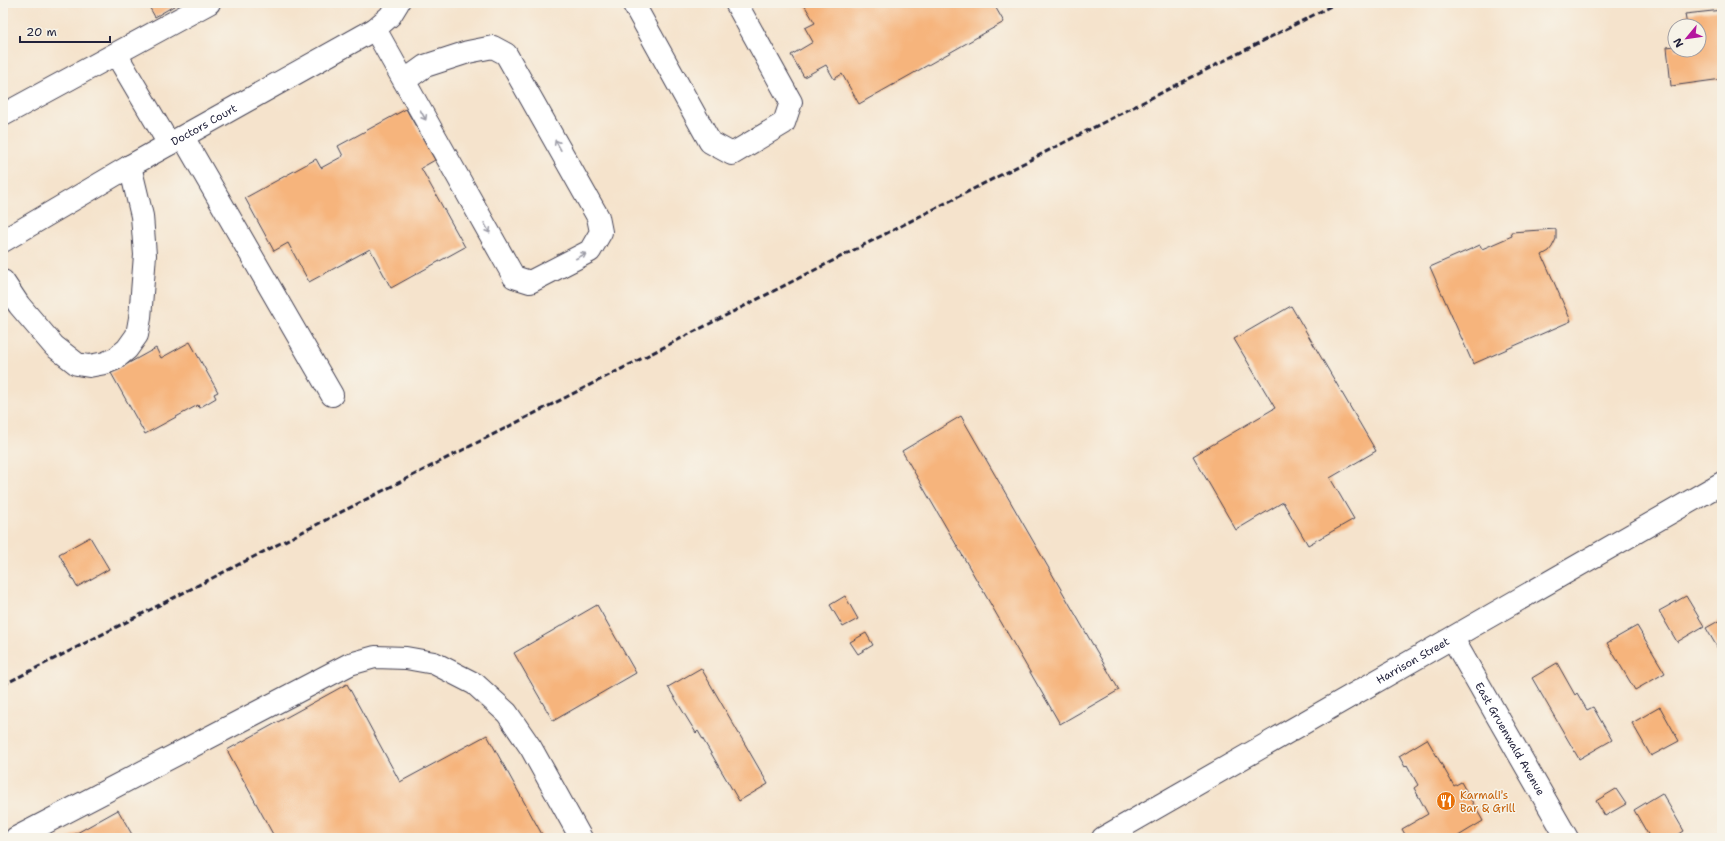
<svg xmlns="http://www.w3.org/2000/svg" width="1725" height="841" font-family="'Shantell Sans',sans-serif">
	<rect width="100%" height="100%" fill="#f7f3e8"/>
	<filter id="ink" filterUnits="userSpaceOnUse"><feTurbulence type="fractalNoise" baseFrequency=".025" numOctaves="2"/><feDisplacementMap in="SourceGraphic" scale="8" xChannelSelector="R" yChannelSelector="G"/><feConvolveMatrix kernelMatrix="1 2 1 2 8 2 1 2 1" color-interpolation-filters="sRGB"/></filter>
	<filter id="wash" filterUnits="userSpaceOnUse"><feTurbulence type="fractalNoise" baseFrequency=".012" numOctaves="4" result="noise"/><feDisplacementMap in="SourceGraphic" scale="16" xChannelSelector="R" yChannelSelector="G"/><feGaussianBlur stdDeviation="0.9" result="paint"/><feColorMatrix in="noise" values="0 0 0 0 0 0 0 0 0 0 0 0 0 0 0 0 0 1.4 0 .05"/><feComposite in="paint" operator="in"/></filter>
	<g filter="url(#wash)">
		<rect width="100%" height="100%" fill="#f5e3cc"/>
		<g id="blocks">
			<path fill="#f6b47b" d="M147 3H179L155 17Z
				M803 3H993L1004 22 859 104 842 74 834 79 826 65 804 77 791 55 813 42 805 28 815 23Z
				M1722 10V79L1671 86 1667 47 1675 46V50H1699V26H1687L1685 14Z
				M406 109 435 160 421 168 465 247 391 288 370 249 309 282 288 243 274 251 245 198 316 159 321 168 343 156 338 146Z
				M1556 229V239L1552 247 1549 251 1542 255 1571 321 1473 364 1430 267 1480 245 1482 249 1512 236 1511 232Z
				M1291 306 1376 451 1330 478 1354 519 1308 545 1283 502 1236 530 1193 456 1275 408 1234 339Z
				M190 342 218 392 214 394 216 398 199 408 198 405 145 434 111 373 156 348 161 358Z
				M961 416 1119 690 1060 724 902 451Z
				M90 537 109 569 77 587 59 554Z
				M845 596 858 619 843 627 830 605Z
				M1686 596 1704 626 1677 642 1659 611Z
				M597 605 636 673 553 721 514 653Z
				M1722 619V653L1721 654 1706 628Z
				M1637 626 1665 673 1635 690 1607 643Z
				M866 633 873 645 858 654 850 642Z
				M1557 663 1575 695 1577 693 1587 710 1593 707 1612 740 1579 759 1532 678Z
				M701 668 768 784 739 801 698 731 696 733 668 687Z
				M347 684 400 782 487 735 544 838H275L227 750Z
				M1660 707 1679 741 1651 756 1632 723Z
				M1427 739 1454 786 1461 782 1483 821 1455 838H1407L1402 829 1428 814 1414 788 1418 785 1407 765 1405 767 1399 756Z
				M1616 789 1626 804 1605 816 1596 801Z
				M1662 793 1684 831 1673 838H1650L1634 810Z
				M118 810 134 838H68Z"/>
		</g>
	</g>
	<g filter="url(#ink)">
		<use href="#blocks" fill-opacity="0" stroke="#423f51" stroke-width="1"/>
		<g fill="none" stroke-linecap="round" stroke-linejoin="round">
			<defs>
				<g id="minor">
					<path d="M633 3 710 142 732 154 784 123 791 102 736 3"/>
					<path d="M375 29 514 277 530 282 590 251 601 232 598 217 506 54 493 47 468 52 425 66 404 81"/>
					<path d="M116 54 169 144"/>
					<path d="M3 115 209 3"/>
					<path d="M183 137 332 395"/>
					<path id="s1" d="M3 241 130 166 375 29 390 16 398 3"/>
					<path d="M3 281 19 305 54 346 77 364 89 366 105 363 115 359 127 349 137 335 140 318 145 255 142 216 130 166"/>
					<path id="s2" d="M1453 639 1567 838"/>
					<path d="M16 838 350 664 375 657 406 658 434 663 475 684 507 713 531 748 581 838"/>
					<path id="s3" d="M1103 838 1722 483"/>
				</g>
			</defs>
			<use href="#minor" stroke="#423f51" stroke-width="24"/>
			<use href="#minor" stroke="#fff" stroke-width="22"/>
			<path stroke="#22223b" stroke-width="3" stroke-dasharray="6 3" stroke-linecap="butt" d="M3 685 1337 3"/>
		</g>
		<defs><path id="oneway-shaft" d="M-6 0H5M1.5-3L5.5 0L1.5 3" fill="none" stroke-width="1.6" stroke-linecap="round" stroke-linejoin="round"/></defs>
		<g stroke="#9c9ca7">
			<use href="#oneway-shaft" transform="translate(423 115) rotate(61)"/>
			<use href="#oneway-shaft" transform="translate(558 145) rotate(-119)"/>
			<use href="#oneway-shaft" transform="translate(487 228) rotate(61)"/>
			<use href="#oneway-shaft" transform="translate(581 256) rotate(-27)"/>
		</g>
	</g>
	<defs>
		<symbol id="restaurant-disc" viewBox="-11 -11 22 22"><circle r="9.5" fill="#e8710a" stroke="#f7f3e8"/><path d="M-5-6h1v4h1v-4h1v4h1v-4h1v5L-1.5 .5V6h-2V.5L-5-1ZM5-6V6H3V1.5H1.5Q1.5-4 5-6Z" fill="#fff"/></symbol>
	</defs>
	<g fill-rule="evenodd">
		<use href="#restaurant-disc" x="1435" y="790" width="22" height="22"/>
	</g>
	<g text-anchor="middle" stroke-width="3" stroke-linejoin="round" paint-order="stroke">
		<g font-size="11" fill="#22223b" stroke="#f7f3e8">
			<text dy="4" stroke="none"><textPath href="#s1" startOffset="232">Doctors Court</textPath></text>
			<text dy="4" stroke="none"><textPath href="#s3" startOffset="357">Harrison Street</textPath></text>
			<text dy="4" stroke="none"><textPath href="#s2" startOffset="115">East Gruenwald Avenue</textPath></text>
		</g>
		<g font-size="11" fill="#c56008" stroke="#f7f3e8" text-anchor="start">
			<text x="1460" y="799">Karmali's<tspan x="1460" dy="13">Bar &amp; Grill</tspan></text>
		</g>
	</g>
	<rect width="1725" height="841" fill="none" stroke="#f7f3e8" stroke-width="16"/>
	<g transform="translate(1687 38) rotate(241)"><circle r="19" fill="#f7f3e8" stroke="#a29fa3"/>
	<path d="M0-3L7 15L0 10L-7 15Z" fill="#b5179e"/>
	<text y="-6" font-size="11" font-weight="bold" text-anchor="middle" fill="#22223b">N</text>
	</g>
	<path d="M20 36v6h90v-6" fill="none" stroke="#22223b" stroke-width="2"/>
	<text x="26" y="36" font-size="12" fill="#22223b" stroke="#f7f3e8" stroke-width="3" paint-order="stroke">20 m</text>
</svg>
